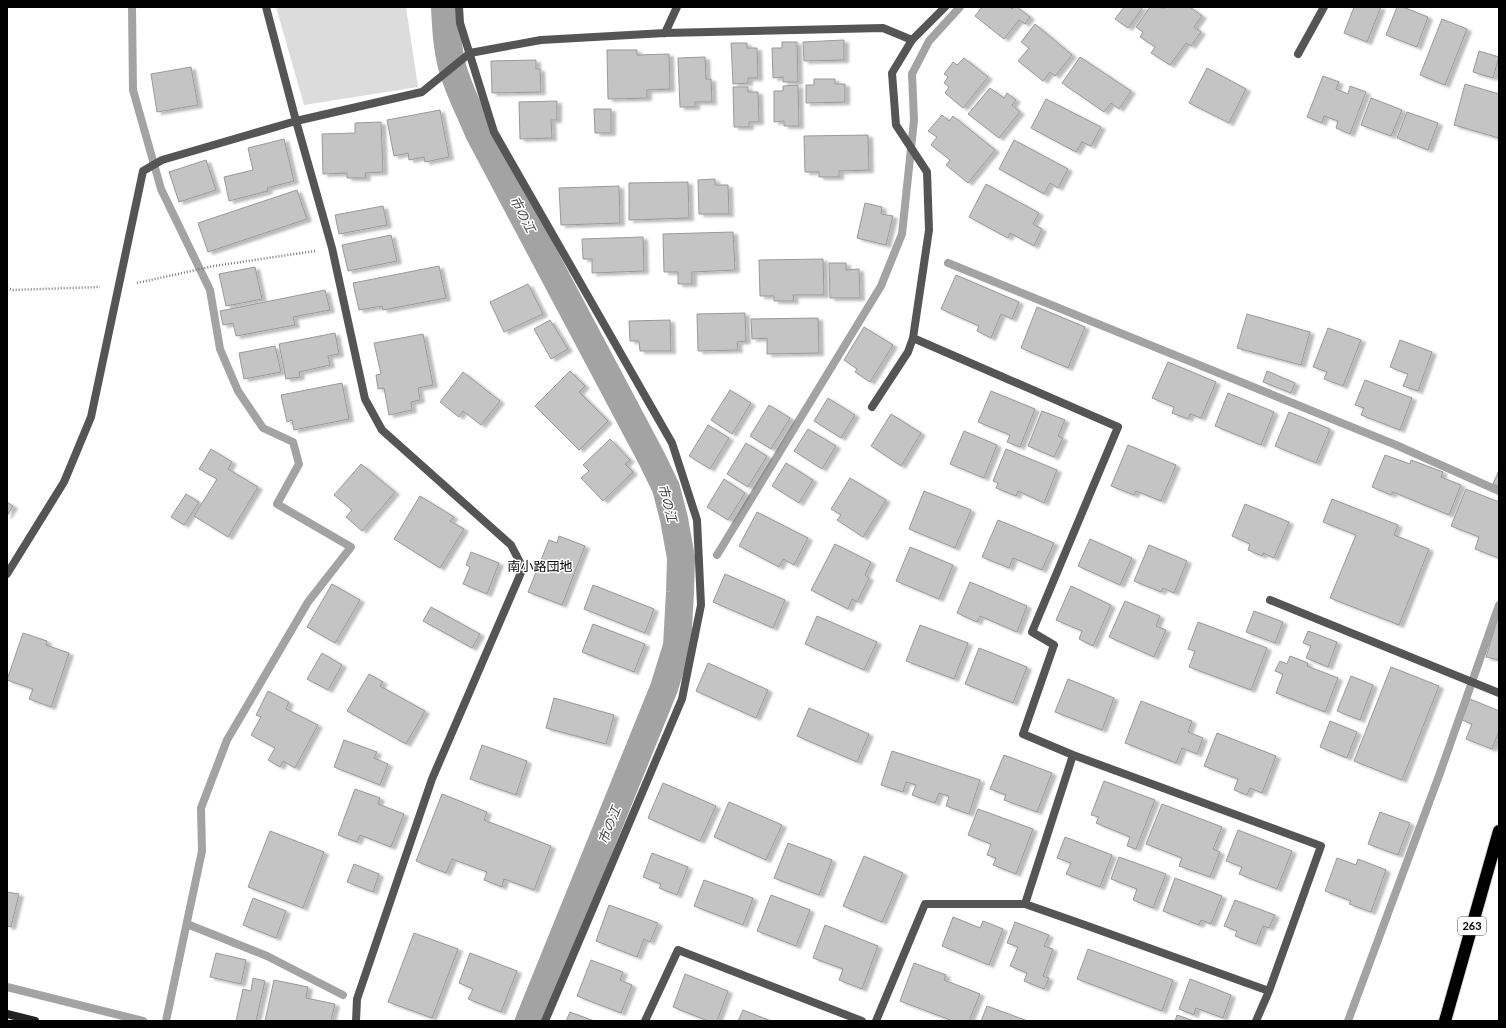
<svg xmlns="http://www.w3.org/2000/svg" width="1506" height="1028" font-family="Lato,'Noto Sans JP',sans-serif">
	<defs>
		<filter id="shadow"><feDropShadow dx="4.5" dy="2.5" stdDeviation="1" flood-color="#0004"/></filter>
	</defs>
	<rect width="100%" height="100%" fill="#fff"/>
	<path fill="#dcdcdc" d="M276 7H406L418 87 304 105Z"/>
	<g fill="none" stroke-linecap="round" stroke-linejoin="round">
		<path stroke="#a3a3a3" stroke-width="8" d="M132 7 133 90 161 189 210 290 220 349 238 391 263 428 293 442 299 464 277 504 351 547 308 602 227 740 201 808 202 851 166 1021
			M948 263 1396 445 1499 491
			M717 555 881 286 902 234 914 120 912 74 929 41 960 7
			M187 924 267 956 343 995
			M7 987 143 1021
			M1348 1021 1440 773 1499 605"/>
		<path stroke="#a3a3a3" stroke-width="28" d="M445 7C446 27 447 47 452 66 458 89 470 111 479 133L652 459 666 488 674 519 681 558 680 592 677 646 664 688 529 1021"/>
	</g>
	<path fill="#c4c4c4" stroke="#999" filter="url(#shadow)" d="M982 7H1009L1012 9 1014 7H1017L1030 17 1025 24 1019 20 1004 39 975 16Z
		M1124 7H1143L1128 28 1115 19Z
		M1150 7 1165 8 1166 7H1190L1202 16 1194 27 1201 32 1191 46 1186 43 1170 65 1151 53 1155 47 1140 37 1143 32 1136 27Z
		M1354 7H1381L1367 42 1344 33Z
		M1397 7H1403L1428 17 1417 47 1386 35Z
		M1442 19 1467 29 1445 85 1420 75Z
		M1035 24 1072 55 1055 76 1050 72 1043 81 1018 61 1029 48 1021 42Z
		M844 40V60L804 61 803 42Z
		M782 42H797L798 82H783V77L773 78 772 48H782Z
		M731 43H747V48H757L758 78H748V83L733 84Z
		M607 50H637V55L669 54 670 89 647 90V98L608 99Z
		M1479 51 1499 57 1493 78 1473 72Z
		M705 57 706 79H711L712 102H695V107H680L678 58Z
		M1080 57 1131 91 1119 109 1111 103 1104 112 1062 83Z
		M964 58 988 77 963 108 945 93 949 87 944 83 948 77 944 74 953 62 957 65Z
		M536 60V69H540L541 92 492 93 491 61Z
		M191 67 198 105 157 112 151 74Z
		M1207 68 1246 89 1229 123 1189 103Z
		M1323 76 1339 82 1336 89 1348 94 1350 86 1366 92 1350 134 1336 128 1338 121 1324 116 1322 123 1307 117Z
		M814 79H835V84H845V102L806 103V85H814Z
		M1465 84 1499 94V138L1454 125Z
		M798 85 799 126H784V121L774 122V91H783V86Z
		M733 87H748V92H758L759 122H749V127H734Z
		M990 88 1004 98 1007 93 1016 100 1012 105 1020 112 999 138 968 114Z
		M1371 98 1402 110 1391 136 1361 125Z
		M1046 99 1101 127 1091 146 1082 142 1076 152 1031 128Z
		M557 101V120H551L552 138 520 139 519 102Z
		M594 109H611V133H595Z
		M440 110 449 157 425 162 424 157 409 160 408 153 394 156 387 120Z
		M1407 112 1438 123 1428 150 1397 138Z
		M942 115 949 121 953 116 995 150 968 183 946 165 950 160 931 145 937 137 928 131Z
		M381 122 383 172 365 173 366 178H347V173L323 174 322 134 355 133V123Z
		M868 135 869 170 839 171V177H819V172H805L804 136Z
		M284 139 294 181 267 188 268 191 229 201 224 177 253 170 248 148Z
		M1014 140 1068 169 1058 188 1050 183 1044 194 999 169Z
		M206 160 216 190 179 202 169 172Z
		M715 179V185H728L729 214H699L698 180Z
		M688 182 689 218 629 220V183Z
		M986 184 1039 213 1033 224 1042 229 1034 246 1010 233 1008 238 969 217Z
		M619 186 620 223 561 225 559 188Z
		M297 190 307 219 208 252 198 223Z
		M865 203 882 207 881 214 893 216 886 245 857 238Z
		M383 206 387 225 339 234 335 215Z
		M733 232 735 270 692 272V284H678V272H664L663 234Z
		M391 235 397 261 348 271 342 245Z
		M643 237 644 271 592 273V259H583L582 239Z
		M823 259 824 295H793L794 301H774V296H760L759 260Z
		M829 263H846V270L859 269 860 298H830Z
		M439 266 446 298 383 310 382 306 359 310 353 283Z
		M255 267 262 299 226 306 219 274Z
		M956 275 1019 302 1012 319 1001 314 991 338 977 331 979 326 941 309Z
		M528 284 543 314 504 332 490 302Z
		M325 290 330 310 293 317 295 325 236 336 233 323 223 325 220 311Z
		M1037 307 1085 327 1068 368 1021 348Z
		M745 313 746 341 737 342 738 350 698 351 697 314Z
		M1247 314 1310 332 1301 365 1237 348Z
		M818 318 819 353 767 354V338L752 339 751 319Z
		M550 320 568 349 551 359 534 329Z
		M670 320 671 351H640L639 341H630L629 321Z
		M864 327 893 345 870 382 855 372 857 369 844 360Z
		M1328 328 1361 340 1343 386 1324 379 1327 372 1313 367Z
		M335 333 339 354 328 356 330 365 299 372 300 377 286 379 279 344Z
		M423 334 433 385 418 388 420 400 411 402 412 410 389 415 384 388 378 389 376 375 381 374 374 343Z
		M1400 340 1432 352 1418 391 1403 386 1408 374 1390 367Z
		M275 346 281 372 244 379 239 353Z
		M1168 362 1216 382 1201 418 1190 414 1188 419 1172 413 1174 407 1152 398Z
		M570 371 585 386 579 392 608 421 579 450 535 406Z
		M1267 371 1295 383 1291 393 1263 382Z
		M463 372 500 401 481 425 463 411 459 417 440 402Z
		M1365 380 1412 398 1400 430 1361 415 1364 408 1355 405Z
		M342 383 349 419 294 430 292 420 287 422 281 395Z
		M730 390 751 403 732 434 711 420Z
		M991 391 1035 409 1020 447 1007 442 1010 435 978 422Z
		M1228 393 1274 412 1261 445 1215 426Z
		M828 398 855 415 841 438 814 421Z
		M769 405 790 418 771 449 750 436Z
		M1042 411 1065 420 1058 436 1063 438 1054 457 1028 446Z
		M1289 412 1330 429 1316 463 1275 446Z
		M891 414 921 433 901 466 871 446Z
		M708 425 729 438 710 469 689 456Z
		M808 429 836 446 822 469 794 451Z
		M964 431 997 445 984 478 950 464Z
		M610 439 630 460 625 464 633 472 603 501 581 478 589 471 583 465Z
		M746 443 767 456 748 487 727 474Z
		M1128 445 1176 465 1161 501 1136 491 1134 495 1111 486Z
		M211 449 232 462 228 469 258 487 228 537 194 516 217 479 199 469Z
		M1006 449 1057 470 1044 503 1018 491 1016 496 996 488 998 483 993 481Z
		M1385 455 1410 464 1411 460 1443 472 1441 477 1461 485 1449 515 1393 492 1391 495 1372 487Z
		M786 463 813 480 799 503 772 486Z
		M361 464 395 492 362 531 346 517 352 510 334 495Z
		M1499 470V486L1493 484Z
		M850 478 886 500 863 537 837 520 841 515 831 509Z
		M724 479 745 493 728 520 707 507Z
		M1466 489 1499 502V558L1475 549 1479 537 1451 526Z
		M924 491 971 510 955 548 909 529Z
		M186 494 199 502 184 525 171 517Z
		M420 496 454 517 450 521 464 529 440 568 394 539Z
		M1332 499 1398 525 1394 535 1429 549 1399 625 1330 598 1356 535 1323 522Z
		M7 502 13 506 7 516Z
		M1245 504 1289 522 1274 558 1263 553 1262 556 1248 550 1250 544 1232 536Z
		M757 512 808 538 794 565 783 559 779 567 739 546Z
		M998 520 1054 543 1042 570 1013 558 1009 568 982 557Z
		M559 536 585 546 562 605 528 592 549 540 557 543Z
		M1090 539 1132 558 1120 585 1078 566Z
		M835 544 871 562 865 575 869 578 857 602 852 599 848 609 811 590Z
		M1149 545 1187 561 1174 593 1163 588 1161 592 1134 581Z
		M910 547 953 565 939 599 896 581Z
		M471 552 499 563 487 594 463 584 470 567 466 565Z
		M725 574 785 600 773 628 713 602Z
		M970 582 1027 606 1017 632 980 616 977 622 957 613Z
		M332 584 360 600 335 643 307 627Z
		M593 585 654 609 645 633 584 609Z
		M1071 586 1111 605 1093 646 1079 639 1082 631 1056 620Z
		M1125 601 1160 616 1156 626 1166 630 1154 657 1109 637Z
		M431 607 480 634 472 648 423 621Z
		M1254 611 1283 622 1275 643 1246 632Z
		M1499 614V660L1486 657Z
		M817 616 877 642 864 670 805 644Z
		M1198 622 1267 648 1251 690 1189 667 1195 651 1188 649Z
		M593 624 645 644 634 672 582 652Z
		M920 625 968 643 954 679 906 661Z
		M1308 631 1337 642 1328 667 1306 658 1311 646 1303 643Z
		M23 633 47 641 46 645 69 653 51 707 29 699 33 689 7 680Z
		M979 648 1027 667 1013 703 965 684Z
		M322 653 342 665 328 690 307 679Z
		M1290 656 1308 663 1307 666 1338 678 1325 712 1276 693 1283 674 1275 671 1280 661 1287 664Z
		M708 663 768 690 756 718 696 691Z
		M1391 667 1439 686 1402 780 1354 761Z
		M369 674 383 682 380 686 425 711 406 744 347 711Z
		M1351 676 1373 685 1360 720 1337 711Z
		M1068 679 1114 698 1102 730 1055 712Z
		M268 691 289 702 286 709 318 725 295 768 283 761 280 767 268 760 275 748 251 735 261 717 256 715Z
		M554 698 614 715 606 744 546 728Z
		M1470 699 1499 711V731L1492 749 1466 739 1472 724 1462 720Z
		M1141 701 1192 721 1188 732 1203 738 1197 754 1182 748 1176 763 1125 743Z
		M809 708 869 734 857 762 797 736Z
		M1330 721 1357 732 1347 758 1320 747Z
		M1217 733 1276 756 1262 793 1250 788 1247 795 1234 790 1238 779 1204 766Z
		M344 740 377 752 374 758 388 764 380 785 334 767Z
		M482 745 527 761 516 795 470 779Z
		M892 751 980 780 969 814 946 806 949 796 939 793 935 803 912 795 916 785 906 782 903 792 881 785Z
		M1004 755 1052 773 1037 812 1004 800 1006 795 990 789Z
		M1104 781 1155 800 1136 849 1127 846 1130 837 1096 823 1099 817 1091 815Z
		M663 783 716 806 700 841 648 818Z
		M355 789 380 798 378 804 404 814 391 847 360 835 357 842 338 835Z
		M442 794 487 812 484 820 551 846 534 890 504 879 502 887 484 880 487 872 452 859 446 873 416 861Z
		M729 802 782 825 766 860 714 837Z
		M1162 804 1222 827 1213 849 1220 852 1210 877 1179 866 1182 858 1146 844Z
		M978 809 1033 829 1016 874 993 865 996 858 987 855 991 844 968 835Z
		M1380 812 1410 823 1398 855 1368 844Z
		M1238 830 1292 851 1277 889 1239 874 1242 867 1226 861Z
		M270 831 324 852 303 908 248 887Z
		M1065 837 1112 855 1100 887 1066 874 1071 863 1057 858Z
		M788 843 832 860 819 895 774 878Z
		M652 853 688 867 677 895 659 888 661 884 643 877Z
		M864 856 903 873 882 922 843 906Z
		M1119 857 1166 874 1153 908 1133 900 1137 889 1111 879Z
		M1337 858 1356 865 1358 859 1386 870 1371 912 1349 904 1351 901 1325 891Z
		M354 864 379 874 373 892 347 882Z
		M1175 878 1222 896 1211 924 1201 920 1199 925 1163 911Z
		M704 880 753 898 743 925 694 906Z
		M7 892 19 894 11 927 7 926Z
		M771 895 810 910 796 946 757 931Z
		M253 898 286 911 276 938 243 925Z
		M1235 900 1275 915 1269 928 1263 926 1256 944 1235 936 1237 931 1224 926Z
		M609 905 658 923 650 942 644 939 637 957 596 941Z
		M953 917 980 928 983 921 1003 929 989 965 942 946Z
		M1015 922 1049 935 1044 946 1053 949 1043 976 1049 978 1044 989 1024 981 1027 973 1010 966 1018 947 1007 943Z
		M825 925 878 946 862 989 839 980 843 969 813 958Z
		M414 933 458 949 432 1018 388 1002Z
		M1088 949 1173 980 1162 1011 1077 979Z
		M216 953 246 960 241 984 210 977Z
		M470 953 517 971 501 1012 468 999 473 989 459 983Z
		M591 960 623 972 620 980 632 985 621 1013 577 996Z
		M914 963 946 975 944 980 980 994 969 1021H953L900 1001Z
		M685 974 728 991 717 1021H708L673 1007Z
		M253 978 265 981 256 1021H236L243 989 251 991Z
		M1190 979 1231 995 1223 1018 1196 1008 1194 1015 1179 1009Z
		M274 980 308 987 306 998 335 1004 331 1021H265Z
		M987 1006 1025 1020 1024 1021H981Z
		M743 1010 771 1021H738Z
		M570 1012 594 1021H566Z
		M1177 1015 1194 1021H1175Z"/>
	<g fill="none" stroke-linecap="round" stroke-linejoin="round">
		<defs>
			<path id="highway" d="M1445 1021 1499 831"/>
		</defs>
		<use href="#highway" stroke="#dbdbdb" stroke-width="14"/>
		<path stroke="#777" stroke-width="2.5" stroke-dasharray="1 2" stroke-linecap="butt" d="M137 283 214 266 315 251
			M7 288 13 290 100 287"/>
		<path stroke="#555" stroke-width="8" d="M459 7 460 23 494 132 672 443 697 520 701 605 682 699 545 1021"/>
		<path stroke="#555" stroke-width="8" d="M266 7 296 121 332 248 365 399 382 430 511 545 523 568 432 779 357 999 356 1021
			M665 33 677 7
			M1298 54 1324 7
			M872 407 908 352 913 338
			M7 574 64 482 91 417 143 171 162 160 296 121 422 92 470 53 541 40 665 33 883 28 912 40
			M1270 600 1499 693
			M1073 755 1321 846 1269 991 1256 1021
			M1025 904 1085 925 1269 991
			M645 1021 678 950 862 1021
			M876 1021 925 904H1025L1073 755 1023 734 1054 645 1032 632 1118 427 913 338 929 230 927 172 896 125 892 73 912 40 945 7"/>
		<path stroke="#222" stroke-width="8" d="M7 1014 35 1021"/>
		<use href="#highway" stroke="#000" stroke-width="12"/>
	</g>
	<g text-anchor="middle" stroke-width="3" stroke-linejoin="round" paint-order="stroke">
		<rect fill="#fff" stroke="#4c4c4c" stroke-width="1" x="1458" y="917" width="28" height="18" rx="3"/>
		<g font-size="11" font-weight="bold" fill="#000">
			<text x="1472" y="930">263</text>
		</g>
		<g font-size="13" font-style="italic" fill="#444" stroke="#fff">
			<text transform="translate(523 214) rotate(63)" y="5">市の江</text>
			<text transform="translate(668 503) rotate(75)" y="5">市の江</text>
			<text transform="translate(609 825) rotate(-68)" y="5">市の江</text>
		</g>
		<g font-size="13" fill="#000" stroke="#fff">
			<text x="540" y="571">南小路団地</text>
		</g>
	</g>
	<rect width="1506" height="1028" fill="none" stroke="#000000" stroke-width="16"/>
</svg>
